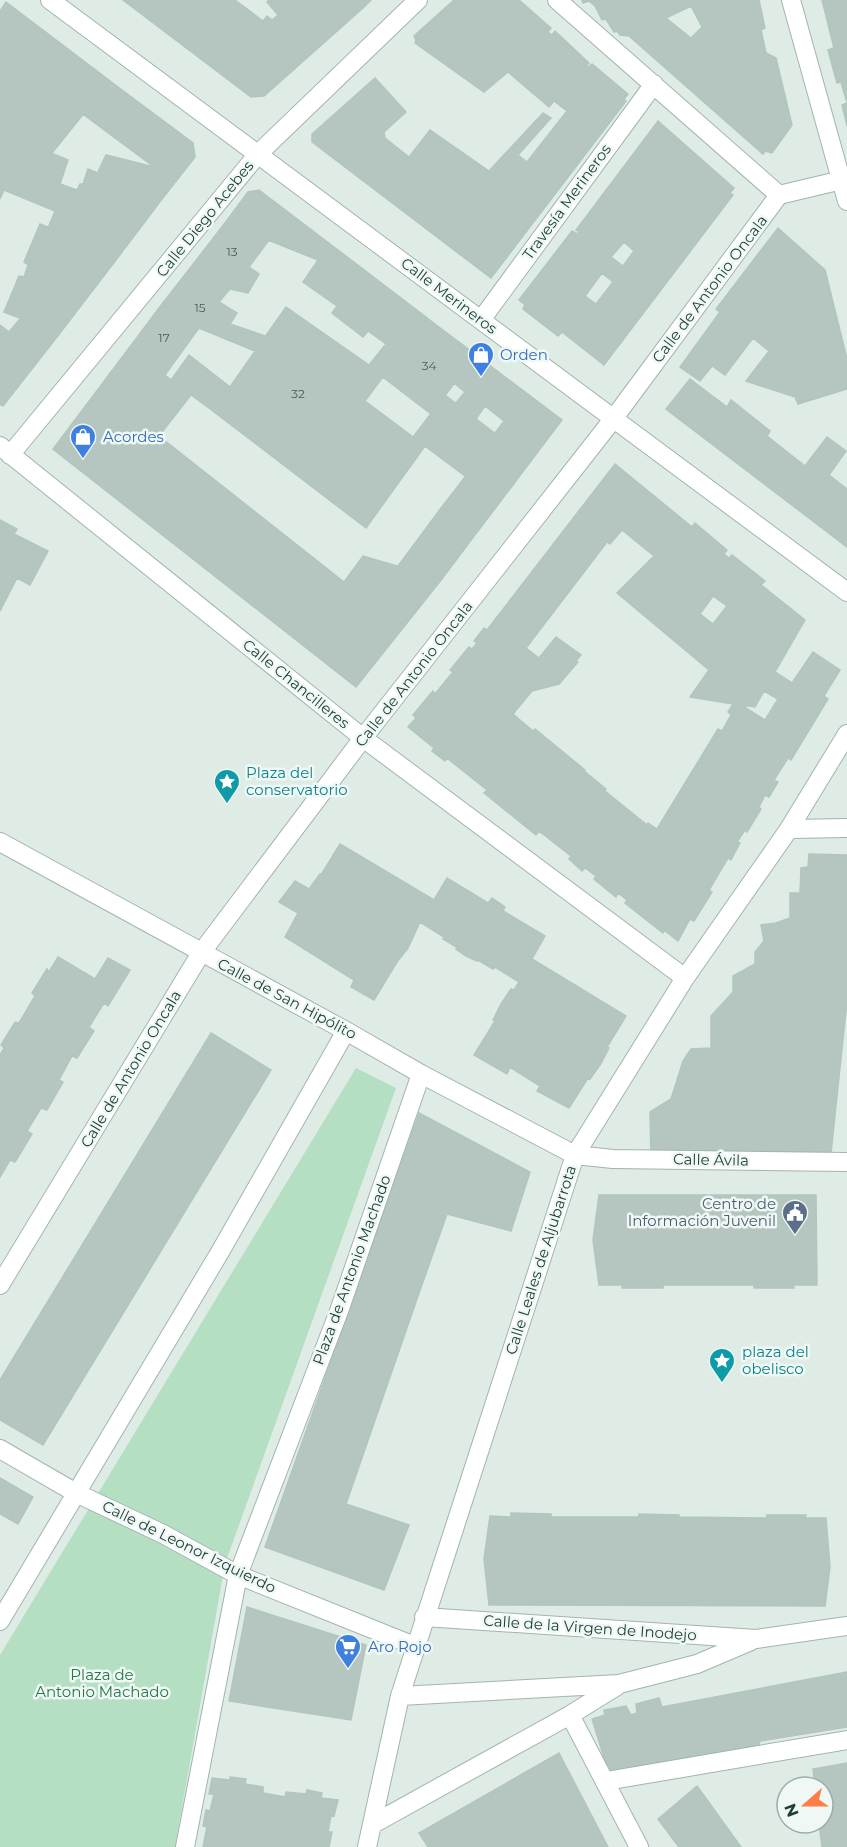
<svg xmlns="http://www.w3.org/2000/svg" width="847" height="1847" font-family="Montserrat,sans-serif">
	<rect width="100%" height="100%" fill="#dfece6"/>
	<path fill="#b5dfc2" d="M356 1068 396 1088 225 1564 175 1847H0V1655Z"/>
	<path fill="#b4c6bf" stroke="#b1c6be" stroke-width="1.5" fill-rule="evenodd" d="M123 0H235L263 21 267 16 272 20 278 15 267 2 269 0H354L364 7 264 96 251 97Z
		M354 0H371L364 7Z
		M454 0H519L551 28 548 32 552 35 555 31 589 63 586 66 588 67 592 64 628 94 624 99 626 101 491 278 312 142V134L375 78 406 112 384 132 385 138 409 157 430 130 489 171 543 113 551 118 518 155 527 162 567 111 554 101 549 107 508 72 484 92 415 43 416 40 414 36Z
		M582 0H759L765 28 761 30 766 53 776 58 792 125 772 153 765 151 763 154 629 36 620 35 617 31 614 32 606 19 602 20 595 6 589 1 583 3ZM691 6 702 27 691 38 666 18Z
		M822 0H847V126L842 105 847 103 841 82 837 83 828 50 834 48Z
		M6 2 110 81 52 153 0 132V11Z
		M110 81 193 143 195 157 162 199 111 180 98 172 106 155 154 167 83 114Z
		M658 121 734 188 730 193 733 195 604 365 562 332 558 336 523 309 525 305 519 300 572 231 577 234 579 231 576 230ZM624 242 634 251 623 266 611 257ZM602 273 613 282 596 304 585 296Z
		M0 132 68 160 60 184 77 190 80 184H83L88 169 162 199 119 256 48 228 55 211 4 190 0 199Z
		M259 190 359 266 346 280 318 260 225 223 248 192Z
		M225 223 269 240 249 267 259 274 248 293 230 289 194 263Z
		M40 224 119 256 60 333 4 312 19 276 24 277 28 265 24 262Z
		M778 228 825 270 847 359V389L798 404 795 397 746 381 769 351 753 338 725 375 712 366 700 381 680 367 720 312 716 309Z
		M318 260 346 280 359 266 427 318 365 401 425 446 366 528 213 411 286 307 369 365 386 344 368 331 363 337 332 313 337 306 303 282Z
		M194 263 230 289 219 302 237 313 230 324 265 336 255 351 199 328 162 304Z
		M162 304 199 328 165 375 129 348Z
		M427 318 476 355 431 414 383 377Z
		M20 319 60 333 3 406 0 404V325L9 332Z
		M129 348 191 395 159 436 344 582 363 556 442 579 356 687 53 449Z
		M189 355 230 387 213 411 171 380Z
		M476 355 562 420 531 461 495 433 504 421 485 406 476 419 456 403 465 392 454 383Z
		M690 379 727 407 731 400 770 431 767 436 805 466 827 437 846 451 829 475 847 489V547L666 409Z
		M445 395 531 461 500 502 413 437Z
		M615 464 692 527 695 523 727 550 724 554 729 558 732 555 765 581 761 585 805 620 775 672 792 683 813 652 840 670 824 696 828 699 791 760 788 758 774 780 778 782 769 797 765 795 759 807 761 809 747 832 745 830 737 842 740 843 731 860 728 858 709 890 712 892 694 921 690 919 678 941 664 930 663 933 625 903 627 900 618 893 616 897 594 879 596 876 585 868 582 871 569 859 571 856 539 831 536 835 484 793 487 790 447 758 445 761 432 751 434 748 408 727 416 718 413 715 433 691 435 694 453 672 450 670 469 647 472 649 477 643 474 641 484 628 487 630ZM622 530 654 556 617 593 709 670 690 697 733 704 728 712 731 715 722 731 718 729 657 829 648 823 647 825 605 791 606 789 584 771 585 770 535 729 533 731 513 714 532 691 559 684 578 662 576 661 581 655 556 637 539 658 526 648 607 542 610 544ZM713 596 727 606 713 624 700 614ZM764 691 778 699 765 720 741 705 755 707Z
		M465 477 500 502 475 535 441 508Z
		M441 508 475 535 442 579 398 566Z
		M0 520 17 529 14 534 48 551 30 585 17 578 0 611Z
		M340 844 434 900 447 878 488 903 492 898 505 907 503 911 545 936 532 959 626 1016 607 1047 609 1048 600 1065 590 1079 588 1078 569 1108 537 1091 540 1086 510 1067 507 1074 474 1055 495 1021 493 1020 501 1004 511 989 514 990 519 982 495 967 493 969 478 960 477 961 466 956 456 949 458 948 443 939 444 937 420 922 408 948 397 962 374 1000 351 987 354 980 285 937 298 913 279 902 295 881 309 889 320 874 321 875Z
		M809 854 847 855V1001L831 1153 651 1155 650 1112 671 1099 683 1061 691 1049 711 1048V1016L733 992V976L755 964V952L764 941 761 925 776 923 790 918V893H800L801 868 808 867Z
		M58 957 95 979 108 958 130 970 108 1006 104 1003 89 1027 94 1031 77 1058 72 1056 59 1080 63 1082 47 1110 41 1108 27 1131 32 1134 15 1162 10 1160 0 1177V1055L4 1048 1 1045 15 1022 19 1023 35 996 32 993 47 969 49 972Z
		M211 1033 271 1070 43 1445 0 1420V1380Z
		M419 1113 530 1172 511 1231 447 1214 418 1296 346 1504 409 1525 384 1590 265 1547Z
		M599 1195H816L817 1285H793L794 1288H754V1285H663V1288H622V1285H599L593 1240Z
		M0 1478 33 1497 18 1524 0 1514Z
		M511 1513 551 1514V1517H639V1514L679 1515V1517L766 1518 767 1515H806L805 1518H826L830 1567 825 1606 489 1605 484 1559 490 1516 511 1517Z
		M247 1607 366 1645 351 1720 229 1701Z
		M847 1672V1727L760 1741 756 1756 609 1774 592 1719 605 1715 604 1710 626 1706 631 1715 637 1713 636 1704 659 1698 662 1707Z
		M559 1753 608 1847H428L419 1833Z
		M847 1763V1847H822L819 1823H823V1787H815L813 1769Z
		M230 1777 246 1779 245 1784 263 1787V1793L285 1797 286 1792 306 1794 307 1790 322 1793 321 1798 338 1800 334 1816 331 1815 328 1832H332L329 1847H203L207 1827 203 1826 206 1810 210 1811 214 1794H209L212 1778 230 1780Z
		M697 1786 741 1847H679L658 1819Z"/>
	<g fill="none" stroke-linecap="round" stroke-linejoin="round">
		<defs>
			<path id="minor" d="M50 0 847 592
				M557 0 779 195
				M791 0 847 201
				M481 320 654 84
				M0 446 363 738 685 978
				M10 455 258 154 418 0
				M789 829 847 828
				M0 842 346 1031 421 1074 575 1155 613 1159 847 1162
				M0 1285 201 953 363 738 614 418 779 195 842 180
				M0 1449 76 1493 163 1534 238 1575 417 1647
				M424 1617 756 1639 847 1626
				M0 1621 220 1252 346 1031
				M400 1696 619 1684 697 1664 751 1641
				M570 1715 639 1847
				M606 1781 847 1740
				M373 1824 570 1715 617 1686
				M185 1847 238 1575 339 1311 421 1074
				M367 1847 400 1696 575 1155 685 978 789 829 847 734"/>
		</defs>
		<use href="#minor" stroke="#a1b4ae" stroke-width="20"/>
		<use href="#minor" stroke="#fff" stroke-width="18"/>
	</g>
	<defs>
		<symbol id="shop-pin" viewBox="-11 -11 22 30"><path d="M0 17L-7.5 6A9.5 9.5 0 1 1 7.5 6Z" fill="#3f7fe0" stroke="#eff8f4"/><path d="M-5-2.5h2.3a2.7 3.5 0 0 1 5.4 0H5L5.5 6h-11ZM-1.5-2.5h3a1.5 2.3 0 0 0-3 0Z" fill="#fff"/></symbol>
		<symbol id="sight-pin" viewBox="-11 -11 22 30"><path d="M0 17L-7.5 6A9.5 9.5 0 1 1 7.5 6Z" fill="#0f9aa8" stroke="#eff8f4"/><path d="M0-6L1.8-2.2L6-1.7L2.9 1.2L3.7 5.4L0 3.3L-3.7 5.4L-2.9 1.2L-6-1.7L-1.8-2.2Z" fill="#fff"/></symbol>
		<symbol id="civic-pin" viewBox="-11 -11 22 30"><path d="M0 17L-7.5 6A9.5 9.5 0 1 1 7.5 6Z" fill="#5c6f8a" stroke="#eff8f4"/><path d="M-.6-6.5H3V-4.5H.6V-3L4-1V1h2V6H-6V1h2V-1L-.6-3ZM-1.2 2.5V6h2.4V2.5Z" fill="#fff"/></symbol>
		<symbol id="supermarket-pin" viewBox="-11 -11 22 30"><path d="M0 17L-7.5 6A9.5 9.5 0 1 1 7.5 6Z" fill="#3f7fe0" stroke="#eff8f4"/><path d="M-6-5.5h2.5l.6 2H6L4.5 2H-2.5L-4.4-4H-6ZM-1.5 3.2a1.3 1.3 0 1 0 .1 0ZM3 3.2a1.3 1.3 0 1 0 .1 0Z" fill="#fff"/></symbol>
	</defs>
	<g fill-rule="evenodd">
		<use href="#shop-pin" x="466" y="340" width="30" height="40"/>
		<use href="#shop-pin" x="68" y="422" width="30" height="40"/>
		<use href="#sight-pin" x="212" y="767" width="30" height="40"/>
		<use href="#civic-pin" x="780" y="1198" width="30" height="40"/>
		<use href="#sight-pin" x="707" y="1346" width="30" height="40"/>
		<use href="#supermarket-pin" x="333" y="1632" width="30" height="40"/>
	</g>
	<g text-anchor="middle" stroke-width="5" stroke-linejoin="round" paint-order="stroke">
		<g font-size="12" fill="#445f58">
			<text x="232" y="256">13</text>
			<text x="200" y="312">15</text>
			<text x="164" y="342">17</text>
			<text x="429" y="370">34</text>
			<text x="298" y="398">32</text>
		</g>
		<g font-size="15" fill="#1e3d36" stroke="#eff8f4">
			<text transform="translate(567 202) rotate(-54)" y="5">Travesía Merineros</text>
			<text transform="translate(205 219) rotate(-51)" y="5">Calle Diego Acebes</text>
			<text transform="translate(710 289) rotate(-53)" y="5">Calle de Antonio Oncala</text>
			<text transform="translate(449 296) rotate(37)" y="5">Calle Merineros</text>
			<text transform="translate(414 674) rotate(-52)" y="5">Calle de Antonio Oncala</text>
			<text transform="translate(296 684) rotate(39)" y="5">Calle Chancilleres</text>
			<text transform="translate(287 999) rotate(28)" y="5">Calle de San Hipólito</text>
			<text transform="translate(131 1069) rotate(-59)" y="5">Calle de Antonio Oncala</text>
			<text transform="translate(711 1160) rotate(1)" y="5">Calle Ávila</text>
			<text transform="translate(541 1260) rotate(-72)" y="5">Calle Leales de Aljubarrota</text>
			<text transform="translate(352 1270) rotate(-70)" y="5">Plaza de Antonio Machado</text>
			<text transform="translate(189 1547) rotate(26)" y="5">Calle de Leonor Izquierdo</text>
			<text transform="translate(590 1628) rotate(4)" y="5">Calle de la Virgen de Inodejo</text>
		</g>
		<g font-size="15" fill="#366cbe" stroke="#eff8f4" text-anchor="start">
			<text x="500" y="360">Orden</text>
			<text x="103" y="442">Acordes</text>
			<text x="368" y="1652">Aro Rojo</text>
		</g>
		<g font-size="15" fill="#0d838f" stroke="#eff8f4" text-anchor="start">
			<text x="246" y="778">Plaza del<tspan x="246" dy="17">conservatorio</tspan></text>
			<text x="742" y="1357">plaza del<tspan x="742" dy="17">obelisco</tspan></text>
		</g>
		<g font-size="15" fill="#4e5e75" stroke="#eff8f4" text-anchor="end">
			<text x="776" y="1209">Centro de<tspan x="776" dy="17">Información Juvenil</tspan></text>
		</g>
		<g font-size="15" fill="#257748" stroke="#eff8f4">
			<text x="102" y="1680">Plaza de<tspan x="102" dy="17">Antonio Machado</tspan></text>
		</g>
	</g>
	<g transform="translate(805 1805) rotate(249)"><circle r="28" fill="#eff8f4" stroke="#9bada8" stroke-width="1.5"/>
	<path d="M0-4.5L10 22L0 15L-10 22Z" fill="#fe7e4a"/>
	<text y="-9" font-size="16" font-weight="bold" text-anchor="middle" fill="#1e3d36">N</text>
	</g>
</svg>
